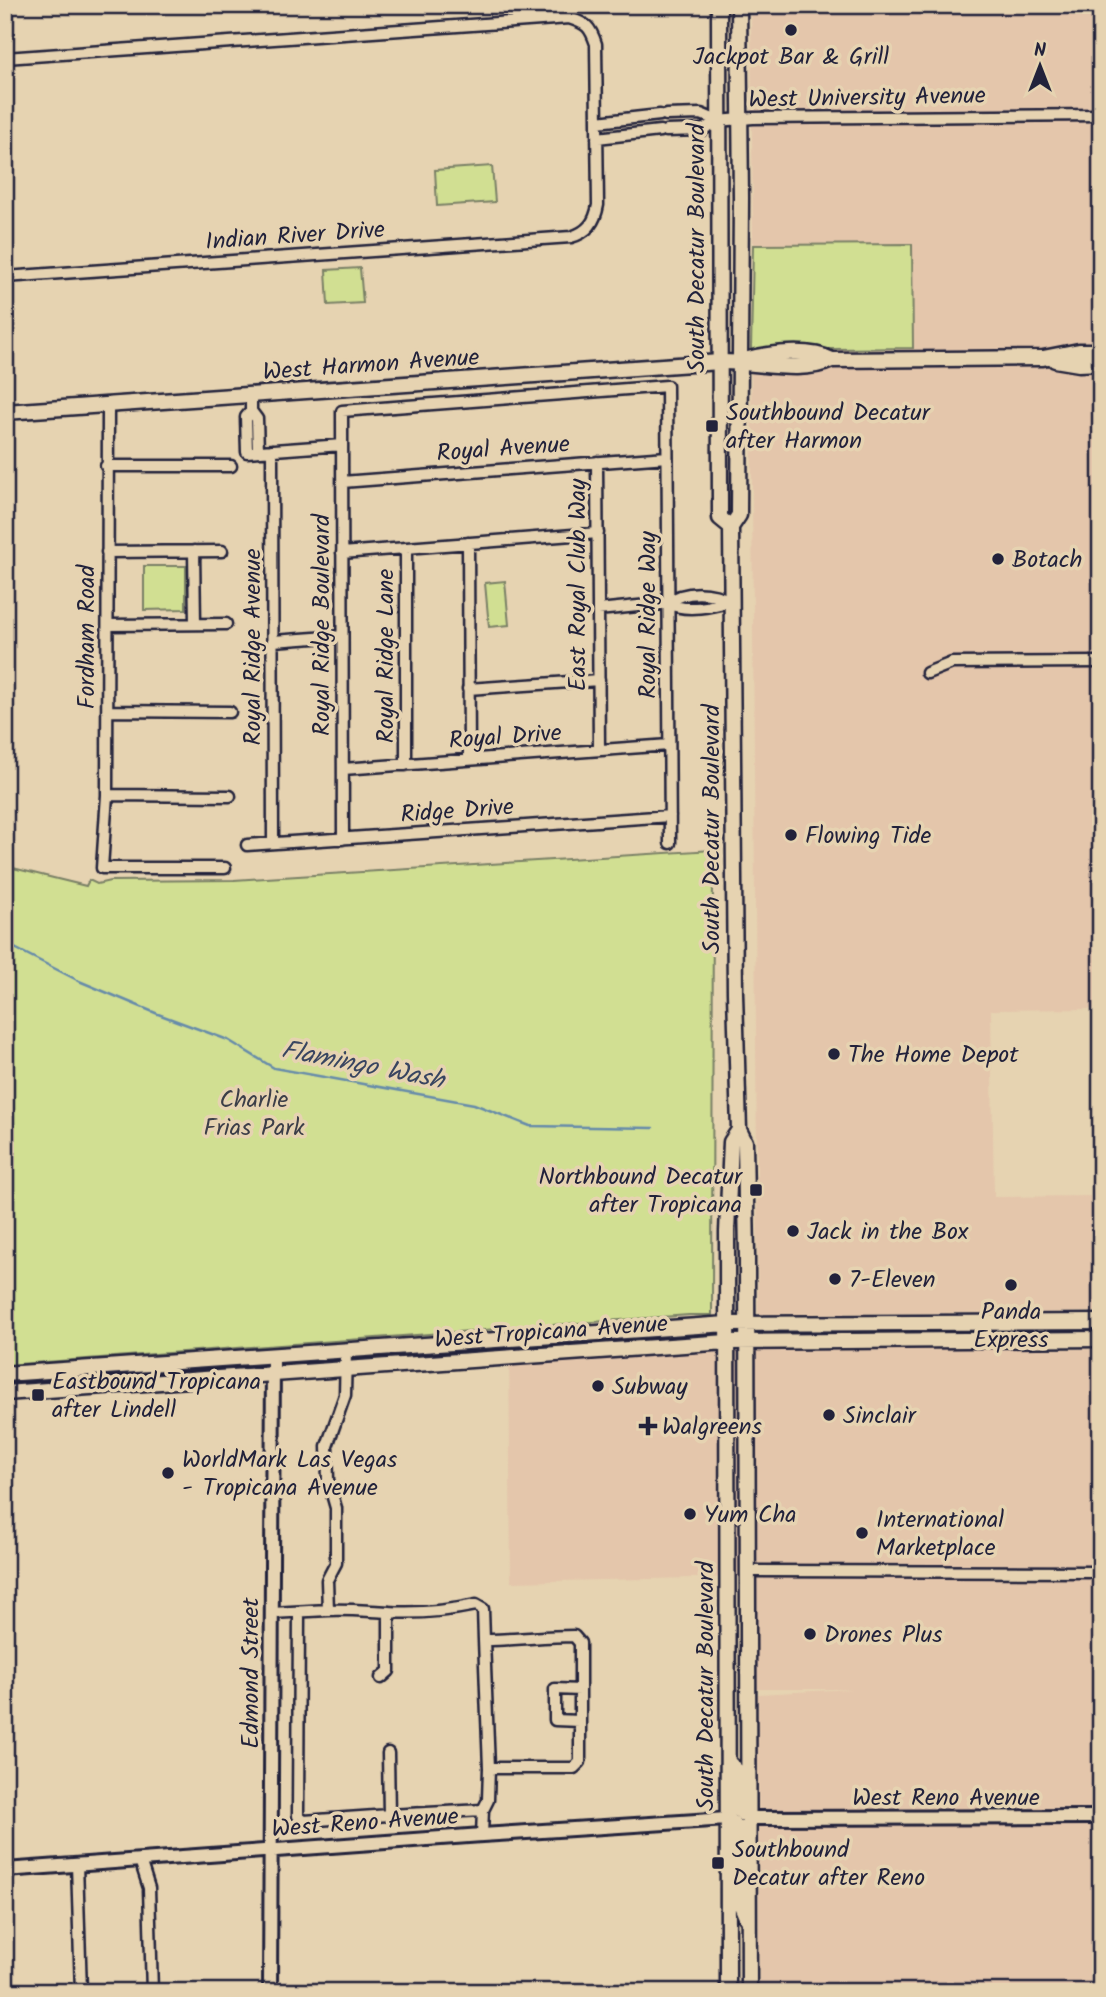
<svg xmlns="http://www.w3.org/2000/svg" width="1106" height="1997" font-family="Kalam,sans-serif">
	<rect width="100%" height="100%" fill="#e6d3b1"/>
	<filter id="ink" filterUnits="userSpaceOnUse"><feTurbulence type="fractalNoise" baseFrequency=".0143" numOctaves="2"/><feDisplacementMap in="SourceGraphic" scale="14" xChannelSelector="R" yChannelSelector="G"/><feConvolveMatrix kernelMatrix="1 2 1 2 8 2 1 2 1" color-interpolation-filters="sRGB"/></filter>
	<g filter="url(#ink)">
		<path fill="#e4c6ab" d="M751 5H1101V1009L991 1010 994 1197 1101 1196V1312L758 1314 751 350 913 348 912 244 753 245Z
			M509 1347 1101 1349V1992H759L758 1694 852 1689H741L739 1577 511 1582Z"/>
		<path fill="#d1df92" stroke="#7a8066" stroke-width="2" d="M492 166 495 202 437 206 435 170Z
			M912 244 913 348 751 350 753 245Z
			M360 268 363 303 328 305 326 270Z
			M144 566H186V609L144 610Z
			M505 581 509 625 489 627 485 583Z
			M713 850 712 1315H689L5 1365V866L86 886 89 880 97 884 110 881 234 880Z"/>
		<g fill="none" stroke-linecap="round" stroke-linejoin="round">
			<path stroke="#668baa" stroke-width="2.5" d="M5 943 79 981 158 1014 228 1040 274 1068 474 1104 530 1126 653 1128"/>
			<defs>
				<path id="minor" d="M5 58 569 18C587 24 590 26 596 44L598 205C595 222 588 232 571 237L5 277
					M666 115 701 114 718 121
					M597 122 660 115
					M666 131 702 130 718 121 753 118 1101 115
					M597 138 660 131
					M251 395V411L246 417 247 452 342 445
					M108 405 107 795 102 868H225
					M251 411 257 419 258 451
					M272 450 273 843
					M597 462 599 750
					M106 466H231
					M342 482 667 457
					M468 543 469 760
					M406 548V765
					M194 551 195 624
					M107 552 222 551
					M342 553 598 533
					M668 603C686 589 712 592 732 601
					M668 603C686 613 713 606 732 601
					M598 610 668 603
					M108 625 226 624
					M273 641 342 636
					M927 673 952 663 1101 662
					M468 689 599 680
					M107 711 230 712
					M343 769 669 745
					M107 795 230 796
					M343 839 342 411 667 386 670 843
					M247 845 670 816
					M749 1571 1101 1572
					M328 1610C349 1609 367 1611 388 1612 418 1614 447 1611 476 1605L483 1609 484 1640C515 1640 544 1636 574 1636L580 1643V1762L574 1768H489L484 1640
					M299 1612 298 1816 304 1821 389 1815
					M272 1613 328 1610 327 1580 336 1563V1508L328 1480 327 1446 345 1395 346 1350
					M381 1678 389 1671V1612
					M580 1721 555 1720V1689L580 1690
					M388 1753 389 1815 483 1810
					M482 1835 483 1810 488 1800 489 1768
					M140 1860 149 1888 152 1992
					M77 1864 81 1992"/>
				<path id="tertiary" d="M749 1818 1101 1817
					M5 1870 482 1835 727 1819
					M270 1992 273 1355"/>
				<path id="secondary" d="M745 360C768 353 810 348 832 360
					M1055 360 1079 364 1101 363
					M5 412 720 362C754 361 801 375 832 360L1043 358 1079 351H1101"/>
				<path id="primary" d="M719 5 720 518 731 527
					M739 5 741 198 739 515 731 527 735 993 739 1130 745 1142 747 1256 749 1992
					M5 1374 727 1324 1101 1322
					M5 1393 727 1342 1101 1339
					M728 1762 737 1771 739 1810 749 1818
					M727 1819 734 1824 737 1828 738 1898 746 1917
					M728 1992 727 1232 731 1142 739 1130"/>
			</defs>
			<use href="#minor" stroke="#22223b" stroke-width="15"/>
			<use href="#tertiary" stroke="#22223b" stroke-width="18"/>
			<use href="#secondary" stroke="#22223b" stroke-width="19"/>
			<use href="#primary" stroke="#22223b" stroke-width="19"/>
			<use href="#minor" stroke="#e6d3b1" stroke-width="10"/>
			<use href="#tertiary" stroke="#e6d3b1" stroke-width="12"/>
			<use href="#secondary" stroke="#e6d3b1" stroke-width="14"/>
			<use href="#primary" stroke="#e6d3b1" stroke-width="14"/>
		</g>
	</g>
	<g fill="#22223b" stroke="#e6d3b1" stroke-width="2.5">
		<circle cx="791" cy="30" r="7"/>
		<rect x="705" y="419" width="14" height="14" rx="3.5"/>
		<circle cx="998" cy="559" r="7"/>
		<circle cx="791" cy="835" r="7"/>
		<circle cx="834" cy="1054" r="7"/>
		<rect x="749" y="1183" width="14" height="14" rx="3.5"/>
		<circle cx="793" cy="1231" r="7"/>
		<circle cx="835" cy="1279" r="7"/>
		<circle cx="1011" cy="1285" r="7"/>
		<circle cx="598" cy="1386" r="7"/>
		<rect x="31" y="1388" width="14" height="14" rx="3.5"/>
		<circle cx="829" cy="1415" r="7"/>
		<path d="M644.5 1415.5h7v7h7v7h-7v7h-7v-7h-7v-7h7z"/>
		<circle cx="168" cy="1473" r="7"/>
		<circle cx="690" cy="1514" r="7"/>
		<circle cx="862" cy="1533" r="7"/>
		<circle cx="810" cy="1634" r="7"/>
		<rect x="711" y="1856" width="14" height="14" rx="3.5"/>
	</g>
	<g text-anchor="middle" stroke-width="7" stroke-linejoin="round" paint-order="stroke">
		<g font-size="24" fill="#22223b" stroke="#e6d3b1" text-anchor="start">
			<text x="791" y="64" text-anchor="middle">Jackpot Bar &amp; Grill</text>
			<text x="726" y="420">Southbound Decatur<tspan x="726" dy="28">after Harmon</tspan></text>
			<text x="1012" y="567">Botach</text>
			<text x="805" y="843">Flowing Tide</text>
			<text x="848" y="1062">The Home Depot</text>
			<text x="742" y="1184" text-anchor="end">Northbound Decatur<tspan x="742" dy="28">after Tropicana</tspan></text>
			<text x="807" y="1239">Jack in the Box</text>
			<text x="849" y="1287">7-Eleven</text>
			<text x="1011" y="1319" text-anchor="middle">Panda<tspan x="1011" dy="28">Express</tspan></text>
			<text x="52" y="1389">Eastbound Tropicana<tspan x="52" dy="28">after Lindell</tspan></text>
			<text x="612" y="1394">Subway</text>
			<text x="843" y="1423">Sinclair</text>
			<text x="662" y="1434">Walgreens</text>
			<text x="182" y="1467">WorldMark Las Vegas<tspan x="182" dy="28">- Tropicana Avenue</tspan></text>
			<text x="704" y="1522">Yum Cha</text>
			<text x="876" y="1527">International<tspan x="876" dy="28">Marketplace</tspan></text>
			<text x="824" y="1642">Drones Plus</text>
			<text x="732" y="1857">Southbound<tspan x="732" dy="28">Decatur after Reno</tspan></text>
		</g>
		<g font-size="24" fill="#22223b" stroke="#e6d3b1">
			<text transform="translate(867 97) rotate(-1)" y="8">West University Avenue</text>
			<text transform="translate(295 235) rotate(-4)" y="8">Indian River Drive</text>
			<text transform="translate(696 248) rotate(-90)" y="8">South Decatur Boulevard</text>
			<text transform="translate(371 364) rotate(-4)" y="8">West Harmon Avenue</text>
			<text transform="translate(503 448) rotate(-4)" y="8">Royal Avenue</text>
			<text transform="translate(577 585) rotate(-90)" y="8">East Royal Club Way</text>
			<text transform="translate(647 615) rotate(-90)" y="8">Royal Ridge Way</text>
			<text transform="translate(321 625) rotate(-90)" y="8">Royal Ridge Boulevard</text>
			<text transform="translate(86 637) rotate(-90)" y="8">Fordham Road</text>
			<text transform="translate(252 647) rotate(-90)" y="8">Royal Ridge Avenue</text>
			<text transform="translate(385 656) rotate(-90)" y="8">Royal Ridge Lane</text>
			<text transform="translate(505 736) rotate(-4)" y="8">Royal Drive</text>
			<text transform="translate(457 810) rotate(-4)" y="8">Ridge Drive</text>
			<text transform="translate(711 829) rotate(-90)" y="8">South Decatur Boulevard</text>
			<text transform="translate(551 1331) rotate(-4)" y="8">West Tropicana Avenue</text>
			<text transform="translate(250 1673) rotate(-90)" y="8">Edmond Street</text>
			<text transform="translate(705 1686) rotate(-90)" y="8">South Decatur Boulevard</text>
			<text x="946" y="1805">West Reno Avenue</text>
			<text transform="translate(365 1822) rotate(-4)" y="8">West Reno Avenue</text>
		</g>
		<g font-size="24" fill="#3c3e48" stroke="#e6d3b1">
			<text x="254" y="1107">Charlie<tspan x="254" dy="28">Frias Park</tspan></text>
		</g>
		<g font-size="26" font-style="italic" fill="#394560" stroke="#e6d3b1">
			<text transform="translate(363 1064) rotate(11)" y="9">Flamingo Wash</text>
		</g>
	</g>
	<rect width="1106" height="1997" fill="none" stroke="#e6d3b1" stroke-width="28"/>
	<rect x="14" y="14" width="1078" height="1969" fill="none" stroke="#22223b" stroke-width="2.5" filter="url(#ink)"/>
	<g transform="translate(1040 66)" stroke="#e6d3b1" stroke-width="5" paint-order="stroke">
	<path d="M0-5L12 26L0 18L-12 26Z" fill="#22223b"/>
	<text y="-10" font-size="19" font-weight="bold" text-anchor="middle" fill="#22223b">N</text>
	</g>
</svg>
